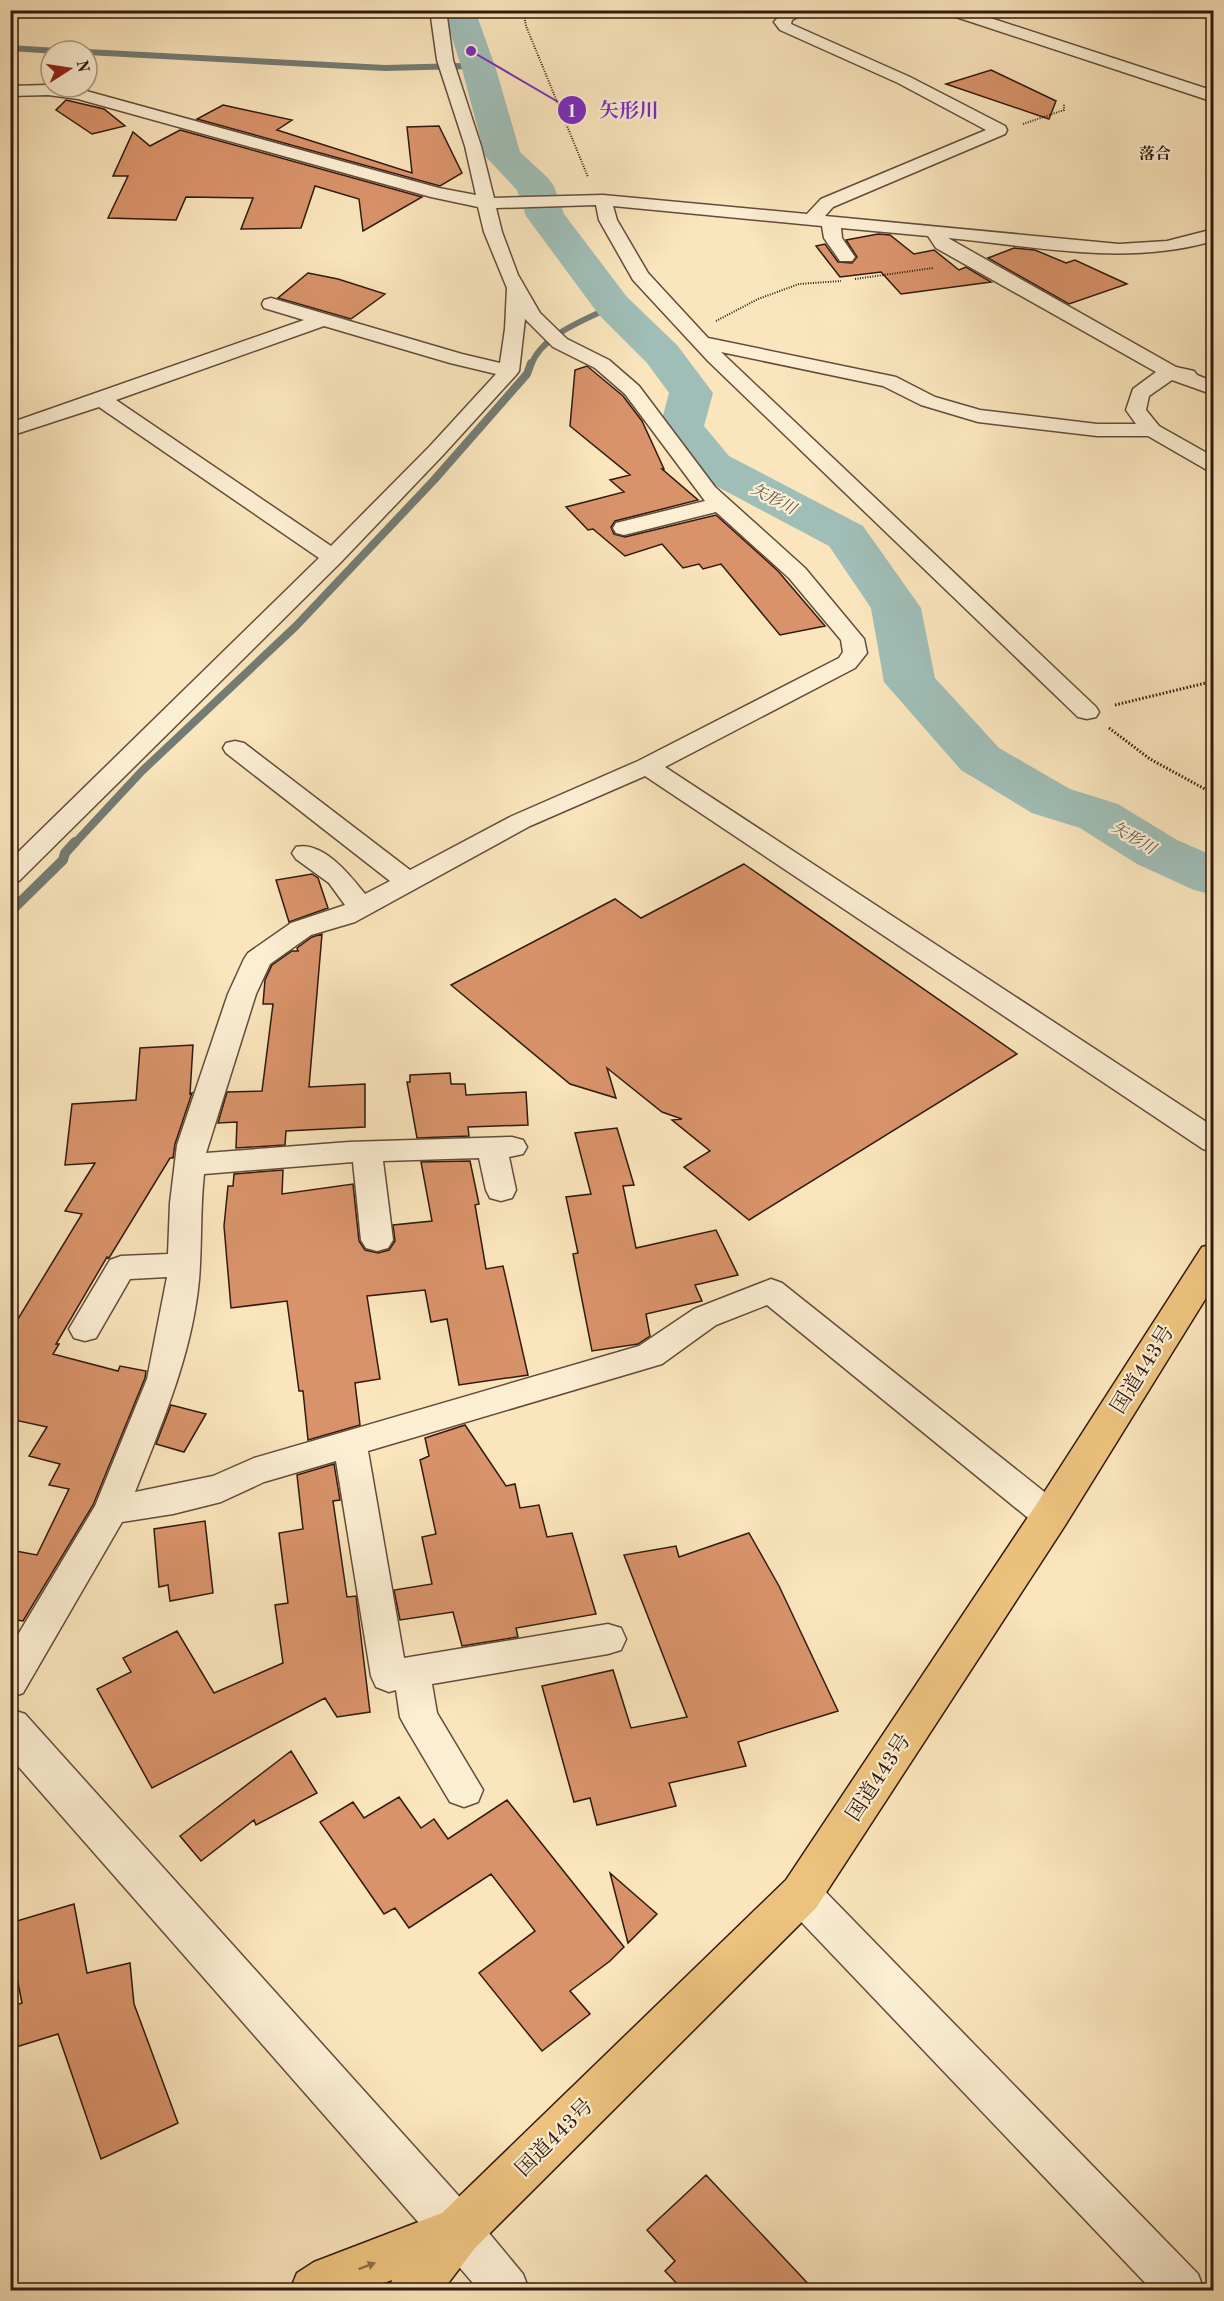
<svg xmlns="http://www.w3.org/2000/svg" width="1224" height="2301" font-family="'Old Standard TT','Noto Serif JP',serif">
	<rect width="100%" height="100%" fill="#fae5bc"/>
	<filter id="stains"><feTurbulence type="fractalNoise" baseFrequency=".00333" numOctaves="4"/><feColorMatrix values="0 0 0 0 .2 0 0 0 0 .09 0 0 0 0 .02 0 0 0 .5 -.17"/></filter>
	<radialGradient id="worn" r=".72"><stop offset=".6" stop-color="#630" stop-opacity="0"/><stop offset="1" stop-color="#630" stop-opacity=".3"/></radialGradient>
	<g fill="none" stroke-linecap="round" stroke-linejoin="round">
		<path stroke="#737c74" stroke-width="6" d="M10 48 57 51
			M87 52 385 68 463 66 479 69
			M531 365C543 334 585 320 613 306"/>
		<path stroke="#737c74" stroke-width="8" d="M74 844 142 771 296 626 434 480 527 374 531 363"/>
		<path stroke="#737c74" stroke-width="10" d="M10 912 63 860 65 853 75 842"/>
		<path fill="#9fbeb7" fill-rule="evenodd" d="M443 10H475L496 69 520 152 548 178 554 186 564 214 627 297 677 345 713 393 704 426 729 456 863 526 921 608 935 678 999 748 1070 789 1118 804 1177 840 1214 856V895L1194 890 1137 864 1080 828 1032 813 961 770 884 682 871 608 829 546 697 476 660 427 669 393 647 363 599 315 526 216 517 190 485 156 462 69Z"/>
	</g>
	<path fill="#d9936a" stroke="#31190f" stroke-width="1.5" d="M991 70 1056 101 1049 119 946 84Z
		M66 100 104 109 125 126 92 134 56 110Z
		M223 105 292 120 277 130 412 173 407 127 439 126 462 173 440 186 197 119Z
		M180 130 422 197 363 231 359 199 315 186 301 228 241 229 253 198 186 197 176 220 108 218 128 176H113L133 132 150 146Z
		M878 234 890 235 914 254 934 250 959 270 966 267 991 282 901 294 881 272 840 277 816 246 825 244 838 262 852 263 857 257 846 240Z
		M1014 248 1035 250 1066 263 1075 260 1127 284 1069 304 988 258Z
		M308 273 338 279 385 294 351 319 278 298Z
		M587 366 623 396 642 421 664 469H662L698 500 615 521 611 527 614 534 625 537 716 515 778 571 825 626 780 635 721 564 703 569 699 564 683 568 662 544 625 556 593 529 588 530 566 507 624 492 610 480 630 475 570 426 575 370Z
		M744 864 1017 1054 749 1220 684 1167 710 1151 672 1120 682 1119 662 1112 607 1068 616 1098 570 1084 451 985 615 899 641 918Z
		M312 874 318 878 328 908 289 922 276 880Z
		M322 934 309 1087 365 1084V1127L286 1131 285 1145 236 1148 237 1122 218 1123 227 1092 262 1091 273 1004H263L265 980 272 965 292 951H298L297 948 312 937Z
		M193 1045 190 1094 192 1093 175 1144 173 1158H170L109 1258 107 1257 56 1344H59L53 1354 118 1371 120 1366 146 1371 145 1378 93 1505 23 1621 10 1619V1550L37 1555 69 1489 49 1485 60 1464 29 1456 47 1427 10 1419V1332L82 1214 65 1211 95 1163 65 1165 72 1104 136 1100 140 1048Z
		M450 1073 451 1084H465L466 1095 526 1092 528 1125 468 1127 469 1136 417 1138 407 1082H410V1075Z
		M617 1128 634 1185 623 1186 636 1248 716 1230 738 1275 695 1285 702 1301 646 1314 650 1336 638 1344 592 1351 573 1254 578 1253 566 1197 591 1194 575 1133Z
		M470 1161 479 1204 475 1205 486 1269 503 1266 528 1375 459 1385 447 1319 431 1322 425 1290 367 1296 380 1379 355 1383 360 1425 308 1440 303 1391H299L287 1301 231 1308 224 1226 228 1186H233L234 1174 283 1170 282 1194 353 1184 359 1241 365 1250 378 1253 389 1250 395 1241 393 1225 432 1221 421 1162Z
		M171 1405 206 1414 184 1452 156 1444Z
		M465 1425 506 1486 515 1484 520 1508 539 1505 547 1537 572 1533 596 1614 516 1628 518 1637 462 1646 453 1612 400 1620 394 1590 432 1584 422 1537 436 1534 420 1460 429 1456 425 1438Z
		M334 1464 340 1500 333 1501 347 1597 356 1596 370 1712 337 1717 325 1698 152 1788 97 1689 131 1672 123 1658 177 1631 214 1693 283 1663 275 1605 288 1603 279 1533 303 1529 297 1475Z
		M205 1521 213 1593 170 1601 168 1585 159 1587 154 1529Z
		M749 1533 779 1586 838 1711 738 1742 746 1766 669 1783 676 1806 597 1825 590 1798 574 1802 542 1686 613 1670 631 1728 687 1717 624 1555 676 1546 679 1557Z
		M291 1751 317 1793 256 1825 254 1820 201 1861 180 1836Z
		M399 1797 421 1828 434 1819 448 1839 507 1800 624 1947 610 1961 570 1991 590 2014 542 2051 479 1973 535 1931 491 1874 409 1928 395 1908 384 1914 320 1822 353 1802 364 1818Z
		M610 1873 657 1914 628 1943Z
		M74 1904 87 1973 130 1963 134 2004 178 2123 101 2159 58 2034 13 2048 10 2029V2007L22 2003 10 1943V1923Z
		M706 2175 814 2290H683L665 2271 675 2261 647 2230Z"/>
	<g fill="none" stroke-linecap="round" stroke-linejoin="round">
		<defs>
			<path id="minor" d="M430 10H446L453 60 481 146 494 198 603 195 807 214 821 199 986 130 898 83 780 30 774 22C784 9 796 10 811 10L792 20 791 24 910 77 1005 126 1007 130 1005 134 833 207 825 216 1119 244 1167 241 1214 229V240L1209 242C1125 266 1033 246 948 238L1176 367 1194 371 1197 375 1214 382V395L1172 380 1149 396 1146 410 1159 426 1214 457V472L1207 470 1148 436H1097L978 422 921 405 883 386 721 352 1096 707 1099 712 1096 717 1087 719 1078 717 708 361 633 280 599 220 596 205 496 208 502 232 518 275 540 313 567 339 609 360 639 386 715 487 805 568 864 639 867 653 855 668 665 767 1214 1127V1152L1203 1149 645 776 530 826 355 922 311 935 270 964 256 994 206 1153 349 1142 512 1137 523 1140 527 1147 523 1154 509 1157 516 1190 512 1198 501 1201 490 1198 486 1190 479 1158 383 1161 393 1240 388 1248 377 1251 366 1248 361 1240 353 1162 204 1174C200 1210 202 1245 199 1280 192 1355 162 1423 135 1492L213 1476 254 1458 639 1346 694 1309 771 1279 782 1283 1062 1506 1067 1516 1062 1526 1050 1530 1038 1526 767 1305 716 1325 662 1364 368 1451 404 1658 608 1624 621 1628 626 1639 621 1650 608 1654 432 1684 437 1713 483 1790 478 1802 464 1807 450 1802 406 1728 400 1717 396 1690 389 1692 376 1687 371 1676 336 1461 264 1482 221 1502 173 1514 122 1522 23 1693 10 1698V1648L95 1506 147 1379 167 1277 130 1279 96 1338 85 1341 74 1338 69 1329 110 1260 121 1256 168 1254 170 1203 177 1145 228 994 244 959 248 953 291 923 345 905 329 883 296 859 292 853 296 847C323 841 350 875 365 894L390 881 226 753 223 748 226 743 235 741 244 743 410 870 512 816 638 761 839 658 843 652 841 640 789 578 716 512 624 535 616 533 613 528 616 523 705 501 625 394 595 368 553 347 525 319 519 371 516 375 444 454 341 562 19 881 10 883V860L319 558 99 407 10 436V423L304 320 264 308 262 304 264 300 271 298 462 354 500 363 505 329 507 288 484 232 478 207 431 197 78 99 48 95 10 96V86L48 85 79 89 439 188 476 195 465 146 437 60ZM613 206 822 226 824 238 840 261H852L855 257 842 238 841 228 928 236 936 248 1156 372 1133 389 1126 410 1136 424H1097L980 410 935 397 896 377 708 338 648 273 617 220ZM324 326 450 363 496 374 430 446 331 546 116 400Z
				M942 10H966L1214 91V102L944 13Z
				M801 1876 815 1881 1198 2274 1204 2290H1152L787 1907 781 1894 787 1881Z
				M458 2209 474 2215 523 2274 529 2290H479L442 2247 436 2231 442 2215Z"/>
			<path id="tertiary" d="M10 1709 25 1714 475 2214 482 2231 475 2248 458 2255 441 2248 10 1757Z"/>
			<path id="trunk" d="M1214 1244V1285L1064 1527 816 1908 475 2248 443 2290H389L392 2280 365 2290H290L297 2273 314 2262 442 2213 786 1880 1036 1505 1202 1247Z"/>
		</defs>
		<use href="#minor" stroke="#634c3a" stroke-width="3"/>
		<use href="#tertiary" stroke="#634c3a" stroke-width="3"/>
		<use href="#trunk" stroke="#31190f" stroke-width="3"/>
		<path stroke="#31190f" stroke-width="2" stroke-dasharray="1 1.5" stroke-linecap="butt" d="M523 10 526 26 588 177
			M1023 124 1064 110V104
			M855 279 933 268
			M716 321 758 299 799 284 841 281"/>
		<path stroke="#31190f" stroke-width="3" stroke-dasharray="1.5 2" stroke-linecap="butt" d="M1115 705 1214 681
			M1109 728 1150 759 1214 794"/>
		<use href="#minor" fill="#fceed3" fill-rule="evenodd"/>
		<use href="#tertiary" fill="#fceed3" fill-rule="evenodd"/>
		<use href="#trunk" fill="#edc27e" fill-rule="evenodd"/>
	</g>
	<defs><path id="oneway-solid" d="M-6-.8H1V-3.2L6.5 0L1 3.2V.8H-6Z" transform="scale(1.5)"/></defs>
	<use fill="#8f6e46" href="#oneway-solid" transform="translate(367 2266) rotate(-21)"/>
	<g text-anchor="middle" stroke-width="4.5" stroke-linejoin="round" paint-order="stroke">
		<g font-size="16" font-weight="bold" fill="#31190f" stroke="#fceed3">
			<text x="1155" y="159">落合</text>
		</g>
		<g font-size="16" font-style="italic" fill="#58534a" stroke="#fceed3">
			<text transform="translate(774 498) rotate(28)" y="6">矢形川</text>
			<text transform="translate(1134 837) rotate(31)" y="6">矢形川</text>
		</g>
		<g font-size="21" fill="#31190f" stroke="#fceed3">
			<text transform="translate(1142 1369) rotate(-58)" y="7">国道443号</text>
			<text transform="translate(878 1777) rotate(-57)" y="7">国道443号</text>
			<text transform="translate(554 2137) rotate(-45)" y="7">国道443号</text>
		</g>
	</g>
	<path fill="none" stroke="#7b2cbf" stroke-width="2" d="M471 51L572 110"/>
	<g fill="#7b2cbf" stroke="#fceed3" stroke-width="2">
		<circle cx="471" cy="51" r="6"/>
		<circle cx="572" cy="110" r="15"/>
	</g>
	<g font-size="18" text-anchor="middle" font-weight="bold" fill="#fff">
		<text x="572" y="117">1</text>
	</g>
	<g font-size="20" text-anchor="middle" font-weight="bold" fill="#7b2cbf" stroke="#fceed3" stroke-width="4.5" stroke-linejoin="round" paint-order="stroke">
		<text x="629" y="117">矢形川</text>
	</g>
	<rect width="1224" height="2301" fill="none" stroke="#fae5bc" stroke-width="36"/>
	<rect x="12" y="12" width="1200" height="2277" fill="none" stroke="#31190f" stroke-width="3"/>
	<rect x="18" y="18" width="1188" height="2265" fill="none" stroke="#31190f" stroke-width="1.5"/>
	<g transform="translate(69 69) rotate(78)"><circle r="28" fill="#fceed3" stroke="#ab9985" stroke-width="1.5"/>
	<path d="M0-4.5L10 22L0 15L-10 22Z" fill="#8f2418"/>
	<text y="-9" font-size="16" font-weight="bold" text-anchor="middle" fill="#31190f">N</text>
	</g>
	<rect width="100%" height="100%" filter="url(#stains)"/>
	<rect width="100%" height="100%" fill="url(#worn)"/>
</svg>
